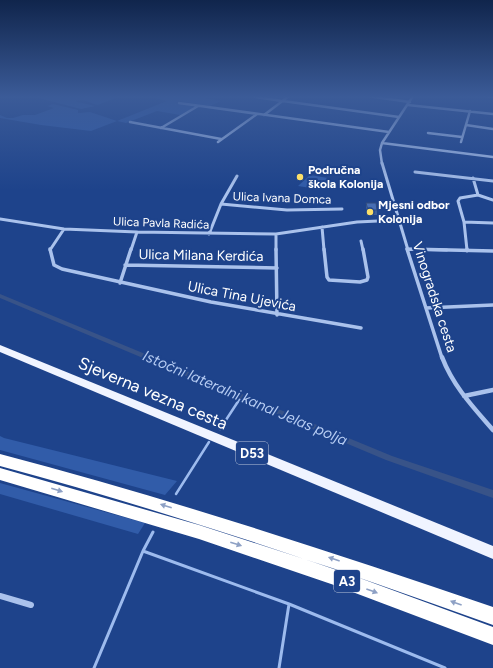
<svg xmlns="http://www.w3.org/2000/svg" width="493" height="668" font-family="Figtree,sans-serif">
	<rect width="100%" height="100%" fill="#1e438b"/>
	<path fill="#315ca9" d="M31 96H110L116 98 97 105 83 100 76 101 78 102 95 106 81 109Z
		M147 96H194L221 101 210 106 179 101 176 103 192 106 193 108 180 115 157 111 126 123 117 121 91 131 41 125 0 118V115L7 118H13L23 115H35L54 108 47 106 53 104 78 110V113L90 112 117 121 167 101Z
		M310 175 328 178 317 189 298 186Z
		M0 436 4 438 177 481 165 495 0 450Z
		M0 483 145 523 138 534 0 494Z"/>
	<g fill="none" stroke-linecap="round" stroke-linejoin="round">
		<path stroke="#9dbbee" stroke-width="2.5" d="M220 429 241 397
			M176 494 209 442"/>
		<path stroke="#9dbbee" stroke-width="3" d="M143 551 289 604 445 668
			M94 668 143 551 153 532
			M279 668 289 604"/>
		<path fill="#385388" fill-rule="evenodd" d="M0 294 392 456 493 490V498L386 460 0 298Z"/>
		<path stroke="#aac2ec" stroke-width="2.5" d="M250 96 282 101
			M367 96 410 102
			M485 96 493 97
			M283 101 399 117
			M179 103 389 132
			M408 105 493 114
			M264 115 289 96
			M130 122 221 139
			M466 125 493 129
			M161 128 198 106
			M428 133 462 137
			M218 142 257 114
			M461 142 470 111
			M382 143 493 157
			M382 164 380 150 382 143 413 96"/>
		<path stroke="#aac2ec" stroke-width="3" d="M382 163 408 250
			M415 172 493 181
			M473 178 478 195 493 200
			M221 204 287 210 342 209
			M0 219 64 229 137 232 276 234 357 222 399 220
			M464 222 493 223
			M322 227 324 250
			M209 234 221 204 237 176
			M276 234V250
			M361 241 363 250
			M407 249 447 250
			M50 250 64 229
			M131 250 137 232
			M467 250 464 222 458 201 460 198 478 195"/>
		<path stroke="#aac2ec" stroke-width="3.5" d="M50 249 54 265 62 269 211 302 361 328
			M276 249 277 315
			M324 249 327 277 329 280 360 282 367 280 368 277 363 249
			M407 249 442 358
			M407 249 493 251
			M467 249V251
			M125 265 277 268
			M120 283 131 249
			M426 308 493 305"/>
		<path stroke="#aac2ec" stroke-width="4.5" d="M442 357C453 386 473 407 493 430
			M464 396 493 390"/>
		<path stroke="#aac2ec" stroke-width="6" d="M0 596 31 605"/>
		<path fill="#f0f4ff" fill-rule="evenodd" d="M0 345 493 546V559L0 352Z"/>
		<path fill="#fff" fill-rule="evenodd" d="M0 454C167 498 330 551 493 607V625C330 566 167 511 0 466Z
			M0 468 199 525 335 569 493 627V645L334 585 199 539 0 480Z"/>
	</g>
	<path fill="#3c5e9a" d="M366 203 377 210V215H368L366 208Z"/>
	<path fill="#466db3" stroke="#314c7d" d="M366 203H376L377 210H368Z"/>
	<defs><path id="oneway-solid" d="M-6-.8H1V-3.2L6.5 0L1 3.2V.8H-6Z"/></defs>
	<g fill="#8ea1c5">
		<use href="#oneway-solid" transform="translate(57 490) rotate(17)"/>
		<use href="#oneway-solid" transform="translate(166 506) rotate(-163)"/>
		<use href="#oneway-solid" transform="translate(236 544) rotate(18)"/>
		<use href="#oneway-solid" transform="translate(334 559) rotate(-161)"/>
		<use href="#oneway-solid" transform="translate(372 591) rotate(20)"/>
		<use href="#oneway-solid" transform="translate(456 603) rotate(-160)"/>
	</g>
	<linearGradient id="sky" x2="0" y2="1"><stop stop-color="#10254c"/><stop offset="0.51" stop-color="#3b5b98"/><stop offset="1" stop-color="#3b5b98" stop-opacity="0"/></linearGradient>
	<rect width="493" height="190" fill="url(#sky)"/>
	<g fill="#fbdf69" stroke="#1e438b" stroke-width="1.5">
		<circle cx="300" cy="177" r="4"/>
		<circle cx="370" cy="212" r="4"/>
	</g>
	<g text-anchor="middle" stroke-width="4" stroke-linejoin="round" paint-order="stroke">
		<g font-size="12" font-weight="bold" fill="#fff" stroke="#1e438b" text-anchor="start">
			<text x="308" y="174">Područna<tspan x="308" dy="14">škola Kolonija</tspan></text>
			<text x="378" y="209">Mjesni odbor<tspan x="378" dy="14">Kolonija</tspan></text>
		</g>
		<g font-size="12" fill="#fff" stroke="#1e438b">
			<text transform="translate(282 198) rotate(2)" y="4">Ulica Ivana Domca</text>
			<text transform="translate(161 223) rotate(2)" y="4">Ulica Pavla Radića</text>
		</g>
		<g fill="#1e438b" stroke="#bcc7dc" stroke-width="1">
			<rect x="236" y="442" width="32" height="22" rx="3"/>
			<rect x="334" y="570" width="26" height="22" rx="3"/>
		</g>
		<g font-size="13" font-weight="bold" fill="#fff">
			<text x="252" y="458">D53</text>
			<text x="347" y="586">A3</text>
		</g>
		<g font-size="14" fill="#fff" stroke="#1e438b">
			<text transform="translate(201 255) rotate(1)" y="5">Ulica Milana Kerdića</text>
			<text transform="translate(242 296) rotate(11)" y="5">Ulica Tina Ujevića</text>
			<text transform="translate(435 297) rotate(72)" y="5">Vinogradska cesta</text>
		</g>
		<g font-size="15" font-style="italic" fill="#b6ccf3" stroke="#1e438b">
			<text transform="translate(245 398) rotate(23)" y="5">Istočni lateralni kanal Jelas polja</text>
		</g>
		<g font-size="17" fill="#fff" stroke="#1e438b">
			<text transform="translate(153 393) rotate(23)" y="6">Sjeverna vezna cesta</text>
		</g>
	</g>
</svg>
